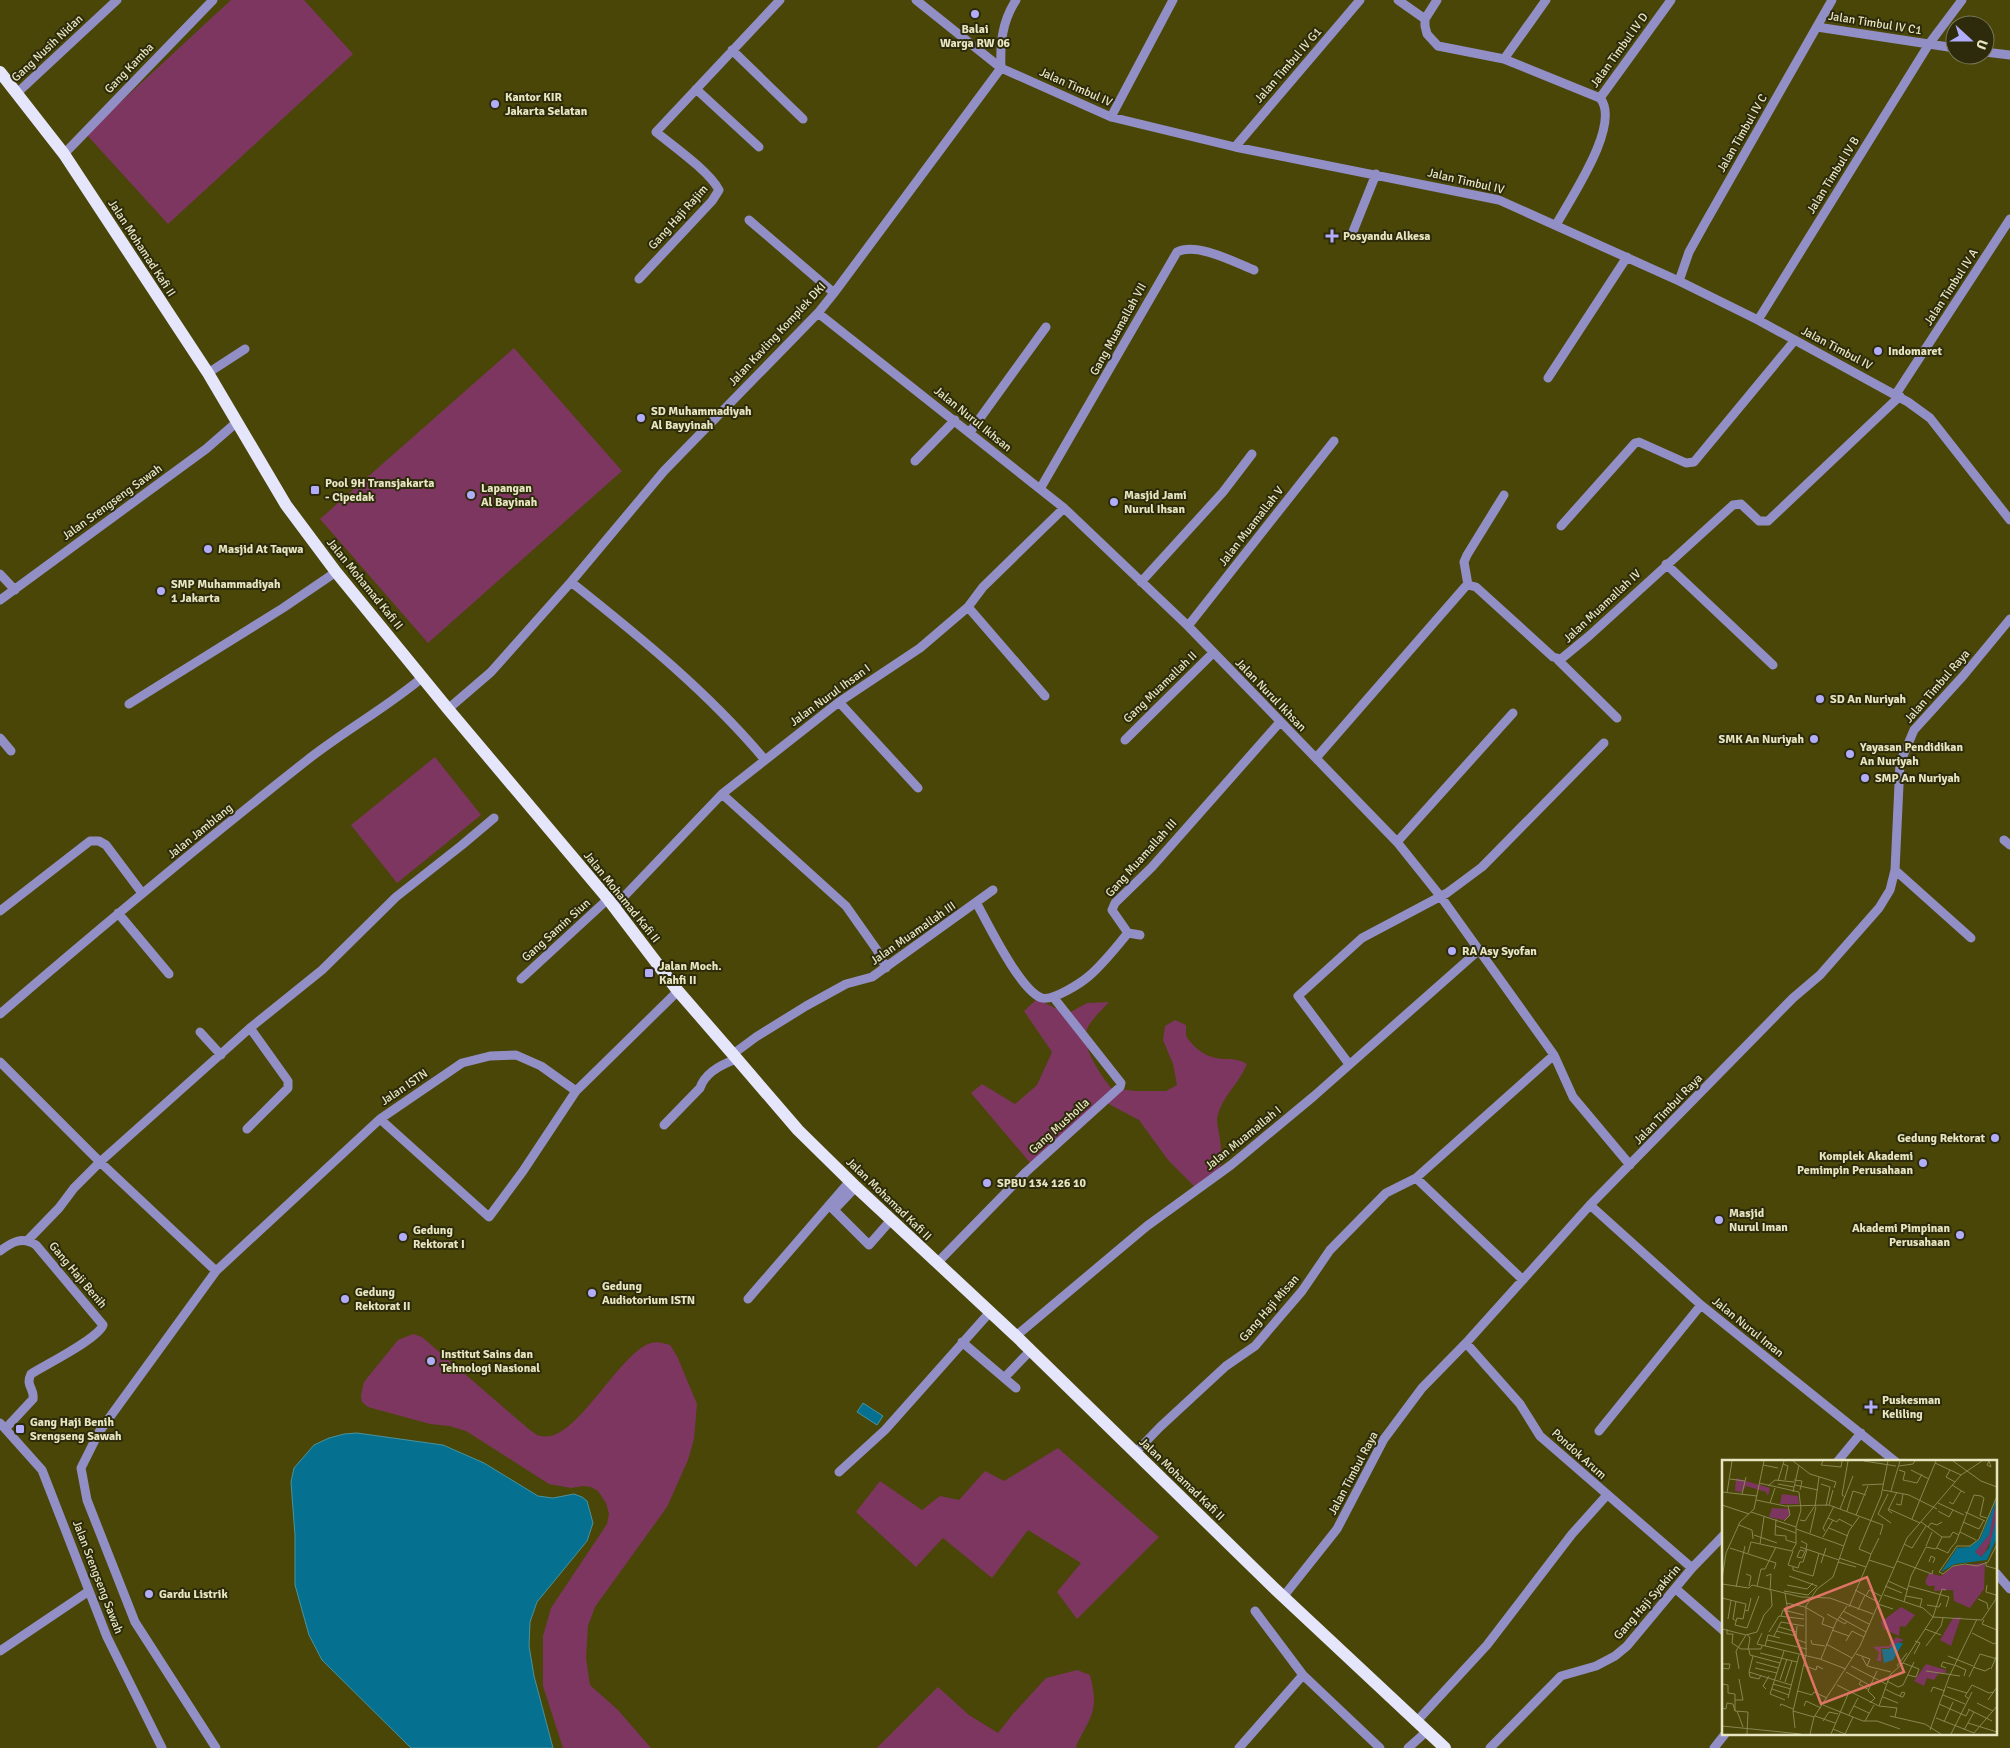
<svg xmlns="http://www.w3.org/2000/svg" width="2010" height="1748" font-family="Signika,sans-serif">
	<rect width="100%" height="100%" fill="#494607"/>
	<path fill="#7d3660" d="M231 0H304L353 54 168 224 86 134Z
		M514 348 622 471 428 643 320 519Z
		M435 757 481 815 397 883 351 825Z
		M1037 999 1067 1014 1087 1003 1109 1002C1103 1009 1090 1021 1087 1029 1080 1046 1101 1075 1111 1088L1135 1091H1166L1177 1085 1173 1064 1163 1040 1165 1026 1175 1020 1186 1025V1036C1195 1049 1206 1058 1223 1059 1233 1059 1238 1059 1247 1064 1240 1082 1223 1096 1218 1114 1216 1120 1218 1127 1219 1133 1224 1168 1225 1168 1196 1188L1168 1160 1139 1120 1103 1101 1032 1165 971 1093 982 1084 1015 1104 1037 1085 1052 1052 1024 1011Z
		M413 1334 422 1337 531 1431C534 1432 537 1436 541 1436 575 1445 618 1353 651 1343 658 1341 663 1343 670 1345L677 1356 697 1404 694 1439 688 1460 667 1507 595 1607 588 1626 586 1658 590 1685 618 1710 651 1748H563L543 1686V1636L551 1608 607 1524 609 1514 606 1503 598 1491 591 1487 583 1486 571 1488 549 1484 466 1431 449 1426 430 1424 368 1407 362 1402 361 1395 364 1382 398 1340Z
		M1058 1448 1159 1537 1077 1619 1057 1592 1081 1563 1028 1530 992 1578 943 1538 916 1567 856 1512 880 1481 922 1510 940 1496 959 1500 985 1471 1004 1481Z
		M1077 1670 1090 1675C1099 1711 1092 1714 1076 1746L1077 1748H877L938 1687 969 1715 998 1733 1013 1714 1046 1678Z"/>
	<path fill="#05708f" stroke="#49939e" d="M863 1403 883 1416 877 1425 857 1412Z
		M357 1433 443 1445 484 1463 538 1496 553 1498 574 1494 582 1497 587 1501 593 1523 587 1541 537 1602 530 1622 529 1646 534 1676 553 1748H411L322 1660 309 1635 295 1585V1535L291 1482 294 1468 314 1445 329 1438 344 1434Z"/>
	<g fill="none" stroke-linecap="round" stroke-linejoin="round">
		<path stroke="#928fc6" stroke-width="9" d="M916 0 1001 68 1111 117 1235 147 1499 200 1679 281 1758 320 1908 402 1930 418 2010 520
			M1398 0 1425 19
			M1437 0 1425 19V26L1427 34 1438 46 1504 59 1600 98
			M1817 27 1955 48
			M732 50 803 119
			M1985 52 2010 55
			M1504 59 1546 0
			M696 89 759 147
			M16 94 117 0
			M1111 117 1173 0
			M1235 147 1360 0
			M64 154 213 0
			M749 220 834 293
			M1556 225C1570 199 1622 124 1600 98L1671 0
			M1352 234 1376 174
			M639 279 712 201 719 190C709 171 673 146 656 132L780 0
			M1679 281 1689 252 1704 225 1832 0
			M818 313 1064 508 1188 626 1397 842 1441 897 1554 1055 1573 1097 1630 1165
			M1758 320 1929 44 1962 0
			M208 373 245 349
			M1548 378 1627 257
			M1896 394 2010 219
			M970 432 1046 327
			M915 461 955 420
			M1040 489 1177 252C1197 242 1234 262 1254 270
			M1561 526 1635 443 1639 442 1686 463 1694 462 1795 340
			M1666 564 1773 665
			M0 574 15 590
			M571 582C639 636 709 693 765 760
			M1141 582 1223 492 1252 454
			M1468 585 1464 562 1467 555 1504 495
			M0 600 206 449 237 422
			M968 607 1045 696
			M1188 626 1334 441
			M1558 660 1617 718
			M839 702 918 788
			M129 704 283 608 336 572
			M448 709 491 672 571 582 664 471 818 313 834 293 1001 68C1000 43 1002 22 1016 0
			M0 738 11 751
			M1125 740 1213 653
			M1316 758 1465 587 1468 585 1476 587 1553 657 1561 659 1589 636 1733 505 1741 504 1759 521H1768L1900 396
			M722 794 846 906 877 950 886 968
			M2004 840 2010 845
			M1397 842 1513 713
			M1895 870 1971 938
			M977 904C988 924 1021 992 1042 998 1053 1001 1081 983 1089 976 1104 963 1116 947 1128 933L1112 910 1115 903 1152 867 1280 722
			M614 907 722 794 839 702 920 648 968 607 983 587 1064 508
			M0 911 90 841H99L106 845 142 893
			M118 913 169 974
			M1128 933 1140 935
			M521 979 608 899
			M0 1014C100 928 202 843 306 761 344 731 386 708 423 677
			M200 1032 221 1055
			M733 1054 756 1037 806 1006 846 984 872 977 993 890
			M0 1062 100 1162 216 1271
			M1349 1064 1298 996 1362 938 1447 893 1482 867 1604 743
			M380 1119 489 1217 523 1171 576 1091 678 991
			M664 1125 700 1088C705 1073 722 1064 737 1059
			M247 1129 288 1088V1081L250 1028
			M1416 1178 1523 1280
			M829 1205 869 1245 891 1220
			M1590 1205 1701 1305 1896 1462
			M834 1210 856 1187
			M28 1240 59 1208 74 1188 100 1162 250 1028 322 970 396 897 462 845 494 818
			M0 1251C12 1242 22 1236 36 1245L103 1325C98 1339 45 1365 31 1374 25 1386 35 1389 33 1399L6 1428
			M937 1263 1026 1172 1120 1087 1121 1083 1054 998
			M748 1299 850 1181
			M1016 1336 1147 1226 1231 1165 1314 1096 1478 951
			M962 1342 1016 1388
			M1466 1343 1520 1404 1540 1436 1692 1568
			M1004 1378 1031 1350
			M0 1423 42 1470 107 1637 162 1748
			M1599 1431 1701 1305
			M1135 1453 1160 1427 1226 1366 1255 1346 1302 1291 1330 1250 1386 1193 1416 1178 1554 1055
			M1837 1462 1861 1433
			M839 1472 885 1430 990 1312
			M1996 1573 2010 1589
			M1676 1589 1724 1631
			M1283 1597 1337 1529 1384 1439 1422 1388 1466 1343 1590 1205 1793 998 1820 975 1879 908 1890 890 1895 870 1900 763 1914 730 1963 676 2010 619
			M1255 1611 1303 1675
			M0 1651 89 1591
			M1416 1722 1487 1645 1572 1534 1607 1495
			M216 1748 135 1622 87 1500 81 1468 99 1432 216 1271 380 1119 462 1063 490 1056 516 1055 541 1066 576 1091
			M1239 1748 1303 1675 1380 1748
			M1408 1748 1426 1732
			M1490 1748 1561 1676 1596 1666 1615 1656 1627 1646 1692 1568 1724 1535
			M1714 1748 1725 1734"/>
		<path stroke="#e5e5fc" stroke-width="12" d="M0 72 64 154 208 373 286 505 336 572 448 709 608 899 678 991 737 1059 798 1130 856 1187 1016 1336 1274 1588 1445 1748"/>
	</g>
	<g fill="#b1adfa" stroke="#2d2b0b" stroke-width="2">
		<circle cx="975" cy="14" r="5"/>
		<circle cx="495" cy="104" r="5"/>
		<path d="M1329.5 228.5h5v5h5v5h-5v5h-5v-5h-5v-5h5z"/>
		<circle cx="1878" cy="351" r="5"/>
		<circle cx="641" cy="418" r="5"/>
		<rect x="310" y="485" width="10" height="10" rx="2.5"/>
		<circle cx="471" cy="495" r="5"/>
		<circle cx="1114" cy="502" r="5"/>
		<circle cx="208" cy="549" r="5"/>
		<circle cx="161" cy="591" r="5"/>
		<circle cx="1820" cy="699" r="5"/>
		<circle cx="1814" cy="739" r="5"/>
		<circle cx="1850" cy="754" r="5"/>
		<circle cx="1865" cy="778" r="5"/>
		<circle cx="1452" cy="951" r="5"/>
		<rect x="644" y="968" width="10" height="10" rx="2.5"/>
		<circle cx="1995" cy="1138" r="5"/>
		<circle cx="1923" cy="1163" r="5"/>
		<circle cx="987" cy="1183" r="5"/>
		<circle cx="1719" cy="1220" r="5"/>
		<circle cx="1960" cy="1235" r="5"/>
		<circle cx="403" cy="1237" r="5"/>
		<circle cx="592" cy="1293" r="5"/>
		<circle cx="345" cy="1299" r="5"/>
		<circle cx="431" cy="1361" r="5"/>
		<path d="M1868.5 1399.5h5v5h5v5h-5v5h-5v-5h-5v-5h5z"/>
		<rect x="15" y="1424" width="10" height="10" rx="2.5"/>
		<circle cx="149" cy="1594" r="5"/>
	</g>
	<g text-anchor="middle" stroke-width="4" stroke-linejoin="round" paint-order="stroke">
		<g font-size="12" fill="#e7e6c1" stroke="#2d2b0b">
			<text transform="translate(1875 23) rotate(9)" y="4">Jalan Timbul IV C1</text>
			<text transform="translate(47 48) rotate(-43)" y="4">Gang Nusih Nidan</text>
			<text transform="translate(1619 50) rotate(-54)" y="4">Jalan Timbul IV D</text>
			<text transform="translate(1288 65) rotate(-49)" y="4">Jalan Timbul IV G1</text>
			<text transform="translate(129 68) rotate(-46)" y="4">Gang Kamba</text>
			<text transform="translate(1076 87) rotate(24)" y="4">Jalan Timbul IV</text>
			<text transform="translate(1742 133) rotate(-60)" y="4">Jalan Timbul IV C</text>
			<text transform="translate(1833 175) rotate(-58)" y="4">Jalan Timbul IV B</text>
			<text transform="translate(1466 181) rotate(13)" y="4">Jalan Timbul IV</text>
			<text transform="translate(678 217) rotate(-48)" y="4">Gang Haji Rajim</text>
			<text transform="translate(142 248) rotate(57)" y="4">Jalan Mohamad Kafi II</text>
			<text transform="translate(1951 287) rotate(-57)" y="4">Jalan Timbul IV A</text>
			<text transform="translate(1118 329) rotate(-61)" y="4">Gang Muamallah VII</text>
			<text transform="translate(777 334) rotate(-47)" y="4">Jalan Kavling Komplek DKI</text>
			<text transform="translate(1837 348) rotate(28)" y="4">Jalan Timbul IV</text>
			<text transform="translate(973 419) rotate(39)" y="4">Jalan Nurul Ikhsan</text>
			<text transform="translate(112 502) rotate(-36)" y="4">Jalan Srengseng Sawah</text>
			<text transform="translate(1251 526) rotate(-52)" y="4">Jalan Muamallah V</text>
			<text transform="translate(365 584) rotate(51)" y="4">Jalan Mohamad Kafi II</text>
			<text transform="translate(1602 606) rotate(-43)" y="4">Jalan Muamallah IV</text>
			<text transform="translate(1937 686) rotate(-49)" y="4">Jalan Timbul Raya</text>
			<text transform="translate(1160 687) rotate(-44)" y="4">Gang Muamallah II</text>
			<text transform="translate(830 695) rotate(-36)" y="4">Jalan Nurul Ihsan I</text>
			<text transform="translate(1271 695) rotate(46)" y="4">Jalan Nurul Ikhsan</text>
			<text transform="translate(200 831) rotate(-39)" y="4">Jalan Jamblang</text>
			<text transform="translate(1141 858) rotate(-48)" y="4">Gang Muamallah III</text>
			<text transform="translate(622 897) rotate(51)" y="4">Jalan Mohamad Kafi II</text>
			<text transform="translate(556 930) rotate(-42)" y="4">Gang Samin Siun</text>
			<text transform="translate(913 933) rotate(-35)" y="4">Jalan Muamallah III</text>
			<text transform="translate(404 1087) rotate(-34)" y="4">Jalan ISTN</text>
			<text transform="translate(1668 1109) rotate(-46)" y="4">Jalan Timbul Raya</text>
			<text transform="translate(1059 1126) rotate(-42)" y="4">Gang Musholla</text>
			<text transform="translate(1243 1138) rotate(-39)" y="4">Jalan Muamallah I</text>
			<text transform="translate(889 1199) rotate(44)" y="4">Jalan Mohamad Kafi II</text>
			<text transform="translate(78 1275) rotate(50)" y="4">Gang Haji Benih</text>
			<text transform="translate(1269 1308) rotate(-49)" y="4">Gang Haji Misan</text>
			<text transform="translate(1748 1327) rotate(39)" y="4">Jalan Nurul Iman</text>
			<text transform="translate(1579 1454) rotate(42)" y="4">Pondok Arum</text>
			<text transform="translate(1353 1473) rotate(-62)" y="4">Jalan Timbul Raya</text>
			<text transform="translate(1182 1479) rotate(44)" y="4">Jalan Mohamad Kafi II</text>
			<text transform="translate(98 1577) rotate(69)" y="4">Jalan Srengseng Sawah</text>
			<text transform="translate(1647 1602) rotate(-49)" y="4">Gang Haji Syakirin</text>
		</g>
		<g font-size="12" font-weight="bold" fill="#e7e6c1" stroke="#2d2b0b" text-anchor="start">
			<text x="975" y="33" text-anchor="middle">Balai<tspan x="975" dy="14">Warga RW 06</tspan></text>
			<text x="505" y="101">Kantor KIR<tspan x="505" dy="14">Jakarta Selatan</tspan></text>
			<text x="1343" y="240">Posyandu Alkesa</text>
			<text x="1888" y="355">Indomaret</text>
			<text x="651" y="415">SD Muhammadiyah<tspan x="651" dy="14">Al Bayyinah</tspan></text>
			<text x="325" y="487">Pool 9H Transjakarta<tspan x="325" dy="14">- Cipedak</tspan></text>
			<text x="481" y="492">Lapangan<tspan x="481" dy="14">Al Bayinah</tspan></text>
			<text x="1124" y="499">Masjid Jami<tspan x="1124" dy="14">Nurul Ihsan</tspan></text>
			<text x="218" y="553">Masjid At Taqwa</text>
			<text x="171" y="588">SMP Muhammadiyah<tspan x="171" dy="14">1 Jakarta</tspan></text>
			<text x="1830" y="703">SD An Nuriyah</text>
			<text x="1804" y="743" text-anchor="end">SMK An Nuriyah</text>
			<text x="1860" y="751">Yayasan Pendidikan<tspan x="1860" dy="14">An Nuriyah</tspan></text>
			<text x="1875" y="782">SMP An Nuriyah</text>
			<text x="1462" y="955">RA Asy Syofan</text>
			<text x="659" y="970">Jalan Moch.<tspan x="659" dy="14">Kahfi II</tspan></text>
			<text x="1985" y="1142" text-anchor="end">Gedung Rektorat</text>
			<text x="1913" y="1160" text-anchor="end">Komplek Akademi<tspan x="1913" dy="14">Pemimpin Perusahaan</tspan></text>
			<text x="997" y="1187">SPBU 134 126 10</text>
			<text x="1729" y="1217">Masjid<tspan x="1729" dy="14">Nurul Iman</tspan></text>
			<text x="1950" y="1232" text-anchor="end">Akademi Pimpinan<tspan x="1950" dy="14">Perusahaan</tspan></text>
			<text x="413" y="1234">Gedung<tspan x="413" dy="14">Rektorat I</tspan></text>
			<text x="602" y="1290">Gedung<tspan x="602" dy="14">Audiotorium ISTN</tspan></text>
			<text x="355" y="1296">Gedung<tspan x="355" dy="14">Rektorat II</tspan></text>
			<text x="441" y="1358">Institut Sains dan<tspan x="441" dy="14">Tehnologi Nasional</tspan></text>
			<text x="1882" y="1404">Puskesman<tspan x="1882" dy="14">Keliling</tspan></text>
			<text x="30" y="1426">Gang Haji Benih<tspan x="30" dy="14">Srengseng Sawah</tspan></text>
			<text x="159" y="1598">Gardu Listrik</text>
		</g>
	</g>
	<g transform="translate(1722 1460)">
		<rect width="275" height="275" fill="#494607"/>
		<path d="M14 18 48 28 46 36 44 32 24 26 20 32 13 31ZM60 34 76 36 77 44H58ZM275 46 273 73 262 94 256 98 253 91 267 75 269 56ZM50 48 68 49 67 56 62 60 47 57ZM263 103 262 129 248 148 232 141 231 130 212 131 213 126H206L203 122 207 113 219 116 232 106ZM179 147 193 155 183 167 178 166 177 176 162 169 159 162ZM239 157 229 186 218 180 231 158ZM174 177 182 180 167 188H159V201H155L157 192 151 187 167 186ZM204 204 224 210 223 214 217 213 212 220 205 218 202 226 192 221Z" fill="#7d3660"/>
		<path d="M275 38 267 75 253 92 259 97 267 88 275 55V78L265 100 233 104 219 112 235 88 247 87 258 79ZM175 183H181L171 200 162 203 160 189H167Z" fill="#05708f"/>
		<path fill="none" stroke="#888651" stroke-width="1" d="M71 1 88 14 114 22 112 28M101 1 99 5 119 7 120 1M142 1 174 6M231 1 259 21 275 27M213 3 239 15M61 4 66 6 63 20M41 5 56 8M177 6 191 4 193 1M269 7 265 5 267 1 269 7M177 10 183 12 181 20 195 23 200 14M189 10 207 19M228 10 224 17 233 22M8 19 23 21M72 20 80 21 78 30M56 21 62 1M56 24 72 27M99 24 108 27 104 46M73 25 96 30M140 25 162 24M230 25 243 33M46 26 53 20 72 22M161 30 187 35 215 49M169 31 178 1M0 32 35 36M71 32 77 5M5 33 10 1M20 34 24 17M166 34 156 54 169 63M259 36 262 38 258 56 265 58M275 36 257 79 248 86H235L217 112 221 114 231 106 243 104 255 106 266 102 275 84M123 37 120 35 126 1M34 40 63 46 107 45 161 65 158 75M227 42 231 44 239 31M48 43 53 28M216 43 242 55M174 44 179 45 181 34M0 45 27 54M107 45 111 30M93 47 97 17M118 49 131 16M167 49 198 63M125 51 131 31 144 35M216 51 227 57 231 50M29 52 74 67M243 52 263 61M170 53 166 50 175 32M134 55 146 26M106 58 115 62 117 59 130 66M54 59 53 75 64 76V80L74 83M190 59 214 1M78 60 83 61 92 47M62 61 68 55 66 46M199 62 220 77H228L231 72 237 75M241 62 257 69 262 60M17 65 30 70 31 79M54 66 74 73M206 67 209 63 215 65 220 62M107 68 126 76M74 69 122 86M103 71 101 68 112 46M238 72 254 80M88 73 94 47M32 75 55 83M101 77 111 60M38 84 42 57M182 84 190 88 204 66M204 86 210 72M78 87 84 89 85 84 79 81M8 88 54 103 52 109M215 88 226 93 228 89M228 89 234 82 252 35 259 36M71 91 66 105 76 108 78 102M82 91 78 90 75 97 80 98 84 89 117 100M26 93 29 82 70 91 74 84V67L79 50 77 32 37 23M149 94 157 78M117 98 144 107M147 100 149 94 137 89 159 36 166 1M175 101 210 114 211 110M78 102H81L85 90M116 102 134 107M207 102 209 96 213 98 211 103M264 102V106L275 109M99 103 104 88M71 107V110L91 116 97 93M24 114 29 116 27 126M44 116 49 114 48 131M0 119 4 93 18 62 32 49 42 1M166 121 186 130M0 124 27 128 30 125 79 137 108 138 151 154M65 125 85 129 91 123M265 125 264 132 274 135M35 126 39 109H43L54 87M163 126 180 133M187 126 227 137 224 147M14 127 23 86M133 130 156 142M62 131 86 135 95 126 67 116M63 133 66 152M162 135 201 148 211 157 220 129 224 130M144 136 147 130 159 136M184 136 200 139 198 147M0 138 24 144 21 159 15 158 13 165 25 168 37 136M256 139 265 143 266 149M182 142 189 116 204 87 214 89 220 77M64 143 83 147M156 144 171 149M205 145 217 147 219 143M83 147 102 158 100 164 111 168M127 147 147 100 172 108M23 150 26 151 29 138M136 150 143 135M121 151 147 164M105 154 123 164 125 161M59 156 61 150 82 155M117 157 144 172M6 159 9 140M262 160 260 164 275 170M14 161 11 159 14 141M75 166 74 179 84 183M57 167 75 172M0 169 24 175M5 169V174H11L10 183 19 189H39L40 186M203 169 219 175M110 170 127 176 124 181M54 171 74 176M47 172 57 156 82 159M40 173 35 184 98 199 124 209M250 173 272 184 275 182M25 174 28 178 26 190M52 176 59 162 82 166M127 176 130 171 142 177M45 180 85 189M89 180 90 184 103 186M104 184 130 198M43 186 46 175 58 178M204 186 219 166 221 158M27 190 28 195 58 203M62 191 48 234 63 240M38 193 75 202M134 194 148 199 145 206M192 194 198 183 193 181M226 196 251 206M140 197 145 206 169 212M99 199 114 162 125 146M34 202 56 208M181 203 197 209 194 217 186 215M0 204H8L7 209 0 208M81 205 94 210 95 206 101 209M233 205 244 210 242 216M129 206 164 224M175 206 185 193M251 207 263 211 268 208M33 208 55 213M224 208 219 206 221 202 232 205M17 209 14 191 24 175 35 172 42 155 50 146 49 131M269 209 275 195M204 211 238 216M27 212 69 225M27 212 28 217 37 219 39 215M27 212 31 196M124 212 149 226M247 217 258 194 275 199M58 220 65 199M139 221 137 224 147 230M165 221 176 227 181 225 192 202M63 222 70 201M0 224 6 225V233L13 234V251L26 252 25 274M51 224 69 229M115 225 157 246 168 215 181 203 211 157 260 160 274 139 275 125M225 227 245 233M44 229 41 226 47 216M50 229 67 235M163 229 173 234 180 237H181L183 233 180 232 178 236M76 231 90 235 92 232 105 238M209 232 211 227 223 231M221 235 243 244M161 237 176 243M66 238 77 195M247 239 243 236 250 225 267 233 272 232M13 240H21L17 219M266 240 275 227M148 243 153 238 146 231 155 211M255 243 271 251M217 244 244 256 247 250M101 245 141 261H155L178 269M58 246 59 244 71 249M82 246 84 241 99 248M132 246 147 253M157 246 175 248 173 257M0 248 4 249 5 243 11 244 13 251M246 249 270 261M15 251 21 267M71 251 92 257M127 255 136 238M93 256 113 263M168 256 203 264 219 274M214 258 252 273 275 246M101 261 107 252 116 254M143 261 152 245M222 262 231 242M246 263 275 272M0 266 79 274M73 268 71 251 84 195V146L95 129 111 117 127 71 137 57M111 269 123 274 131 257M208 270 227 217 255 159M242 270 252 252M88 274 92 257 138 186 185 78 239 15 260 1M109 274 127 232M229 274 250 232"/>
		<path fill="#dd7465" fill-opacity="0.15" stroke="#dd7465" stroke-width="2.5" d="M145 117 182 212 99 244 63 149Z"/>
		<rect width="275" height="275" fill="none" stroke="#e7e6c1" stroke-width="2.5"/>
	</g>
	<g transform="translate(1970 40) rotate(111)"><circle r="24" fill="#2d2b0b" stroke="#777654"/>
	<path d="M0-4L9 19L0 12L-9 19Z" fill="#b1adfa"/>
	<text y="-8" font-size="14" font-weight="bold" text-anchor="middle" fill="#e7e6c1">U</text>
	</g>
</svg>
